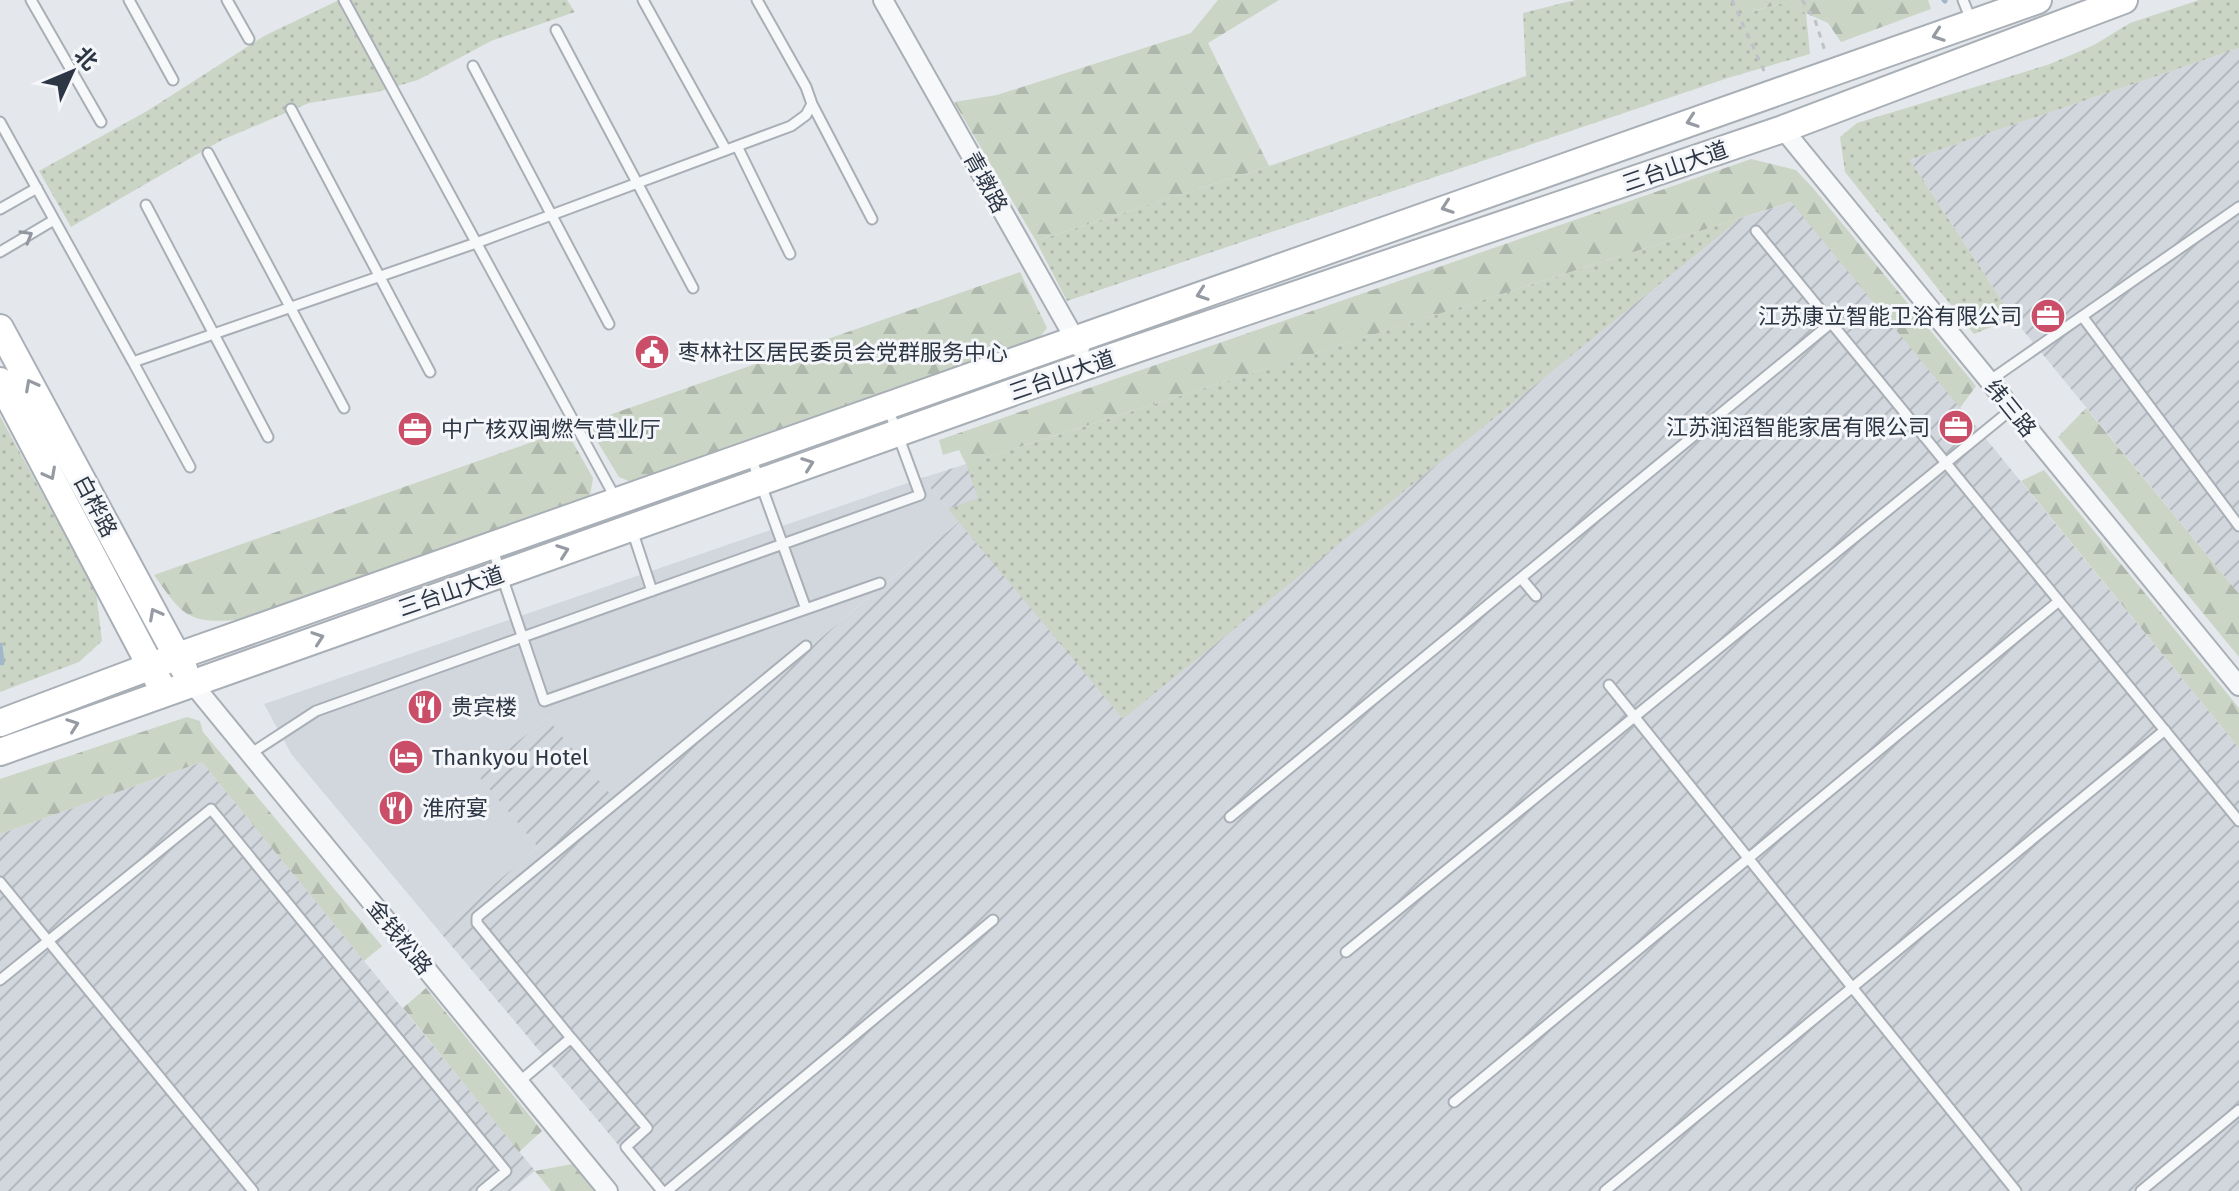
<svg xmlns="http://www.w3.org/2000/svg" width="2239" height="1191" font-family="'Fira Sans','Noto Sans SC',sans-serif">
	<defs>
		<pattern id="industrial-furrows" width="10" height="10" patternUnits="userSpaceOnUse" patternTransform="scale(2)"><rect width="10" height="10" fill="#d2d7de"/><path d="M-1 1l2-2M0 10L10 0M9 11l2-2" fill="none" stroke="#b4b9c0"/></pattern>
		<pattern id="grass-dots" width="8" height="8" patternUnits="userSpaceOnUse" patternTransform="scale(2)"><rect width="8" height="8" fill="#cbd5c6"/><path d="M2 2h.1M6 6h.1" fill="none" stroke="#aeb7ab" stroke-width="1.8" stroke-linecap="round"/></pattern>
		<pattern id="forest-firs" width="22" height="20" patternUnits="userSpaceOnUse" patternTransform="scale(2)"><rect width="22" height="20" fill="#cbd5c6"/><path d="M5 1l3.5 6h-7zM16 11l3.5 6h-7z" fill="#aeb7ab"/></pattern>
	</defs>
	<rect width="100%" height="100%" fill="#e4e8ec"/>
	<path fill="#d2d7de" d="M922 478 959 522 619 806 547 718 478 774 538 847 439 931 292 755 264 704Z"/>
	<path fill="url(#industrial-furrows)" d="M2239 48V594L2013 318 1910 160Z
		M1792 202 2239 748V1191H657L439 931 538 847 477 774 547 718 620 806 959 522 922 478Z
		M202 762 535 1171 510 1191H0V834Z"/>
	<path fill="url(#grass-dots)" d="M339 0H567L575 12 491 41 418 80 377 92 309 103 222 140 71 227 39 171 147 111 264 36Z
		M1575 0H1744L1751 12 1783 3 1806 13 1810 54 1728 78 1067 301 1036 241 1269 166 1526 76 1523 13Z
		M2199 0H2239V48L1910 160 2013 318 1974 334 1845 172 1840 137 1857 123 2050 64 2094 45 2130 23Z
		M1741 218 1123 719 948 509 978 498 966 464Z
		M0 416 96 592 102 641 79 662 0 692Z"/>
	<path fill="url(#forest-firs)" d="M1218 0H1279L1208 43 1269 166 1036 241 954 102 997 95 1191 33Z
		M1744 0H1928L1931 9 1841 42 1828 23 1783 3 1750 12Z
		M1751 159 1796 170 1813 188 1976 386 1960 408 1791 202 966 464 959 450 943 455 939 440Z
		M1020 272 1047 328 1039 338 636 484 619 477 586 423Z
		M2086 408 2239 594V657L2058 437Z
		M566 430 593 478 590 496 573 508 237 620C186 624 182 614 154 575Z
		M2044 470 2239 708V748L2021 481Z
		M187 717 200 721 203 732 382 946 364 961 202 762 0 834V779Z
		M426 988 542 1131 519 1152 403 1008Z
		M572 1164 594 1191H551L535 1171Z"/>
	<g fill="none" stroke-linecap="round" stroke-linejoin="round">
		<path stroke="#a1b7ca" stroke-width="5" d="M1944 0 1945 1
			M0 645 2 663"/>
		<defs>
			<path id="lane" d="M31 0 101 122
				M129 0 173 80
				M227 0 249 39
				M344 0 616 499
				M643 0 726 150
				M1963 0 1971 20
				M556 30 693 288
				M473 66 609 324
				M812 104 872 219
				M291 109 430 372
				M0 122 133 362 476 243 791 126 806 115 812 104 806 87 757 0
				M737 146 790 254
				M208 153 344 408
				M146 205 268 437
				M0 209 37 188
				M1756 231 2239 821
				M0 252 54 220
				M2082 316 2239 526
				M133 362 190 467
				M1989 381 2239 207
				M632 530 652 591
				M492 547 544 701 806 609 751 457
				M1521 578 1536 596
				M806 609 880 583
				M1609 685 2016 1191
				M250 754 316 711 920 495 888 408
				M1230 817 1831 323
				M0 882 253 1191
				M1346 952 2012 409
				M0 980 211 809 506 1171 482 1191
				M571 1038 647 1128 626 1147 662 1191
				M519 1082 571 1038 477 923V917L806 646
				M1454 1102 2059 601
				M667 1191 993 920
				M1605 1191 2165 730
				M2141 1191 2239 1110"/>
			<path id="street" d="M883 0 1080 348
				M1783 129 2239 686
				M192 683 608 1191"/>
			<path id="secondary" d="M0 328 184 669
				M0 381 159 682
				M0 723 178 656 2038 0
				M0 752 1089 365 1783 129 2124 0"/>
		</defs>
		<use href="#lane" stroke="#a9afb6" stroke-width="13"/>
		<use href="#street" stroke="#a9afb6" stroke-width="22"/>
		<use href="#secondary" stroke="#a9afb6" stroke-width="30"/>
		<path stroke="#bec2c7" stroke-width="3" stroke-dasharray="6 6" stroke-linecap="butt" d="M1732 0 1765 73
			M1802 0 1815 20 1825 51"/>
		<use href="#lane" stroke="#f7f8fa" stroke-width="9"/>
		<use href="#street" stroke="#f7f8fa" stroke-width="18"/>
		<use href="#secondary" stroke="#fff" stroke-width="26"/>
	</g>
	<defs><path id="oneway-chevron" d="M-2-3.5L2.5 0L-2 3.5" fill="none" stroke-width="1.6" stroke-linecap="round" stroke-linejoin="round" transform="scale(2)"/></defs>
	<g stroke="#969aa2">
		<use href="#oneway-chevron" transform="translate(1938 35) rotate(161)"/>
		<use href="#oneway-chevron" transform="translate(1692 121) rotate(161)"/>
		<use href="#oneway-chevron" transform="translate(1447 207) rotate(161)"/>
		<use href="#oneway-chevron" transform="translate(1202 294) rotate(161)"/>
		<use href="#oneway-chevron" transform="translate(31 385) rotate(-118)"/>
		<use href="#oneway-chevron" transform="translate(808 464) rotate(-20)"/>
		<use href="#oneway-chevron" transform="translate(50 474) rotate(62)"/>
		<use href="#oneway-chevron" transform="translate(563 551) rotate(-20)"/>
		<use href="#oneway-chevron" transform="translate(155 614) rotate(-118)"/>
		<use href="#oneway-chevron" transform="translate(318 638) rotate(-19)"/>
		<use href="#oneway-chevron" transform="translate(73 725) rotate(-20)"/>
	</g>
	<use stroke="#92979f" href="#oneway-chevron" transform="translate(27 236) rotate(-30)"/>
	<defs>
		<symbol id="office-disc" viewBox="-11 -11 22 22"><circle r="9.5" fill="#cb4e69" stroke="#f4f6f9"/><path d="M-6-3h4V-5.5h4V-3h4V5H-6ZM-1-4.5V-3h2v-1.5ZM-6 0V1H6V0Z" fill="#fff"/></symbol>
		<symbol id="civic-disc" viewBox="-11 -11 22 22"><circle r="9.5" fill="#cb4e69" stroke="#f4f6f9"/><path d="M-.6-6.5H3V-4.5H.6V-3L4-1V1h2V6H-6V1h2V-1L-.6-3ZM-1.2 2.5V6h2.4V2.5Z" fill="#fff"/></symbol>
		<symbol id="restaurant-disc" viewBox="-11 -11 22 22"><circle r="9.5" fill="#cb4e69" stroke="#f4f6f9"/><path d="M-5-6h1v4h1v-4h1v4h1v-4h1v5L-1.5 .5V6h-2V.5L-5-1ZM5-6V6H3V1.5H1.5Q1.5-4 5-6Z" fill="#fff"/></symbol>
		<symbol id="hotel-disc" viewBox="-11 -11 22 22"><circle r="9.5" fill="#cb4e69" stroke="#f4f6f9"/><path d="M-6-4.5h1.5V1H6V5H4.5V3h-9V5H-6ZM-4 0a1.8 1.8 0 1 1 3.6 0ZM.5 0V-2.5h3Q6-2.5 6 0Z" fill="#fff"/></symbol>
	</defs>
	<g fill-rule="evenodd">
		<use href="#office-disc" x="2028" y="296" width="40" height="40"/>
		<use href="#civic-disc" x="632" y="332" width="40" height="40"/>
		<use href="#office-disc" x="1936" y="407" width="40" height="40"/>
		<use href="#office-disc" x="395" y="409" width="40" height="40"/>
		<use href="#restaurant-disc" x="405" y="687" width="40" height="40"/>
		<use href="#hotel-disc" x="386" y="737" width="40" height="40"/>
		<use href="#restaurant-disc" x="376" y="788" width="40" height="40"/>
	</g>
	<g text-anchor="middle" stroke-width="6" stroke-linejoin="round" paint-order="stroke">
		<g font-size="22" fill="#2c3644" stroke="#f4f6f9">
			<text transform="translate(1675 166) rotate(-19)" y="8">三台山大道</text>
			<text transform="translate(986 182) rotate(61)" y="8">青墩路</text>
			<text transform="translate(1062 375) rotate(-19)" y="8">三台山大道</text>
			<text transform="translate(2011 408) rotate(51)" y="8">纬三路</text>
			<text transform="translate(96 506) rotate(62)" y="8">白桦路</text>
			<text transform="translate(451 591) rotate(-19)" y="8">三台山大道</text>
			<text transform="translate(400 937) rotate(51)" y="8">金钱松路</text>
		</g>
		<g font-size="22" fill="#2c3644" stroke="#f4f6f9" text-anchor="start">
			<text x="2022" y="324" text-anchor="end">江苏康立智能卫浴有限公司</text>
			<text x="678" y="360">枣林社区居民委员会党群服务中心</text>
			<text x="1930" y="435" text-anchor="end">江苏润滔智能家居有限公司</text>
			<text x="441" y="437">中广核双闽燃气营业厅</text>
			<text x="451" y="715">贵宾楼</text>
			<text x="432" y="765">Thankyou Hotel</text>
			<text x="422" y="816">淮府宴</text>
		</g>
	</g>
	<g transform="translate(72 72) rotate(46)" stroke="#f4f6f9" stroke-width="6" paint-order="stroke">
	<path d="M0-6L14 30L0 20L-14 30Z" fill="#2c3644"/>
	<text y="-12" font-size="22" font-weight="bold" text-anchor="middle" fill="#2c3644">北</text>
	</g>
</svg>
